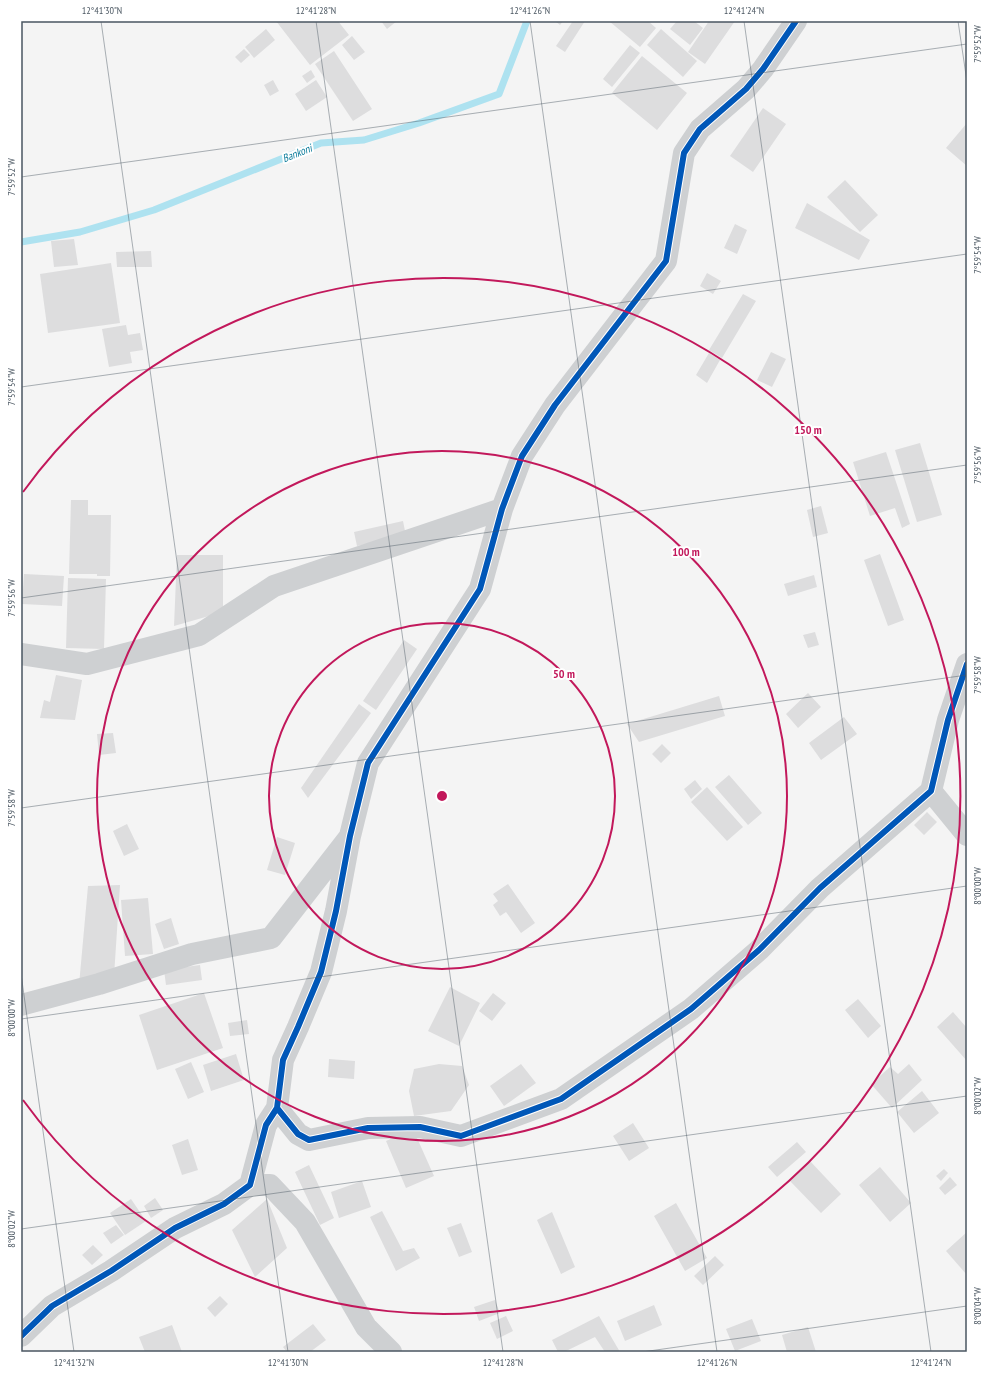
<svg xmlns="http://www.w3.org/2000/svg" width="988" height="1373" font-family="'PT Sans Narrow',sans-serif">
	<rect width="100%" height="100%" fill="#f4f4f4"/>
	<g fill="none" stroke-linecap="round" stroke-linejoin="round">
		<path stroke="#aee2f0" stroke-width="7" d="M21 242 80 232 154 210 321 143 364 140 419 123 499 94 527 21"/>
	</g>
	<path fill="#ddddde" d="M276 21H338L349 35 310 65Z
		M381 21H397L387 29Z
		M555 21H563L560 25Z
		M573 21H585L565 52 556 46Z
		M609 21H648L656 28 640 47Z
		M677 21H694L703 28 690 45 670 29Z
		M709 21H735L705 64 688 52Z
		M266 29 275 40 254 58 245 47Z
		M661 29 697 61 683 77 647 45Z
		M352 36 365 52 354 60 342 45Z
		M630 45 640 53 612 87 603 79Z
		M244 49 250 55 241 63 235 57Z
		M334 51 372 109 353 121 315 64Z
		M642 56 687 93 657 130 612 93Z
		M311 70 315 77 307 83 302 76Z
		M273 80 279 91 270 96 264 85Z
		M316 80 327 97 306 111 295 94Z
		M763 108 786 124 753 172 730 156Z
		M967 123V166L946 148Z
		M845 180 878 215 860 232 827 197Z
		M807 203 870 240 859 260 795 228Z
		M735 224 747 230 737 254 724 248Z
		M74 239 78 265 54 267 51 241Z
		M151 251 152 267H117L116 252Z
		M111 263 120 323 48 333 40 274Z
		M707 273 721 281 713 294 700 286Z
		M743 294 756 301 722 358 709 350Z
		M126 325 128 335 140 333 143 350 130 352 132 363 109 367 102 329Z
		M771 352 786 359 772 387 757 380Z
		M709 353 720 360 707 383 696 375Z
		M920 443 942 515 917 522 895 450Z
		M886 452 910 524 902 528 895 508 870 516 853 462Z
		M71 500H88V515H111L110 576H97V574H69Z
		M821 506 828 533 813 537 807 510Z
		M403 521 406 536 357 546 354 532Z
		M880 554 904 620 888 626 864 560Z
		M177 555H223V612L174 626Z
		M24 574 64 576 62 606 22 604Z
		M814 575 817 587 788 596 784 584Z
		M68 578 106 579 104 649 66 648Z
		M815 632 819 645 808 648 803 635Z
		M404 640 417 649 376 710 363 701Z
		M56 675 82 680 75 720 40 718 44 700 50 702Z
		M808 693 821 707 798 728 786 714Z
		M719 696 725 716 639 742 627 724Z
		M359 704 371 713 308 798 301 788Z
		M844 717 857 734 821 760 809 743Z
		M113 733 116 753 99 755 97 734Z
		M662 744 671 753 661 763 652 754Z
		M729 775 762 813 748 825 715 787Z
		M695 780 702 789 691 799 684 789Z
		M707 787 743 827 727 841 691 802Z
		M927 812 937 822 924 835 914 825Z
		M127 824 139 849 124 856 113 831Z
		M277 837 295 843 285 875 267 870Z
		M508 884 535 923 521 933 506 912 500 916 493 905 498 901 493 894Z
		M120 885 114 976 79 985 88 886Z
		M148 898 153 954 125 956 121 900Z
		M171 918 179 944 164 949 155 924Z
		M200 965 202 980 166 985 164 970Z
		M450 987 480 1003 459 1046 428 1031Z
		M204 993 223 1048 157 1070 139 1015Z
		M493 993 506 1003 492 1021 479 1011Z
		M858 999 881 1026 868 1038 845 1010Z
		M953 1012 967 1028V1061L937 1027Z
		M247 1020 249 1034 230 1036 228 1023Z
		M236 1054 244 1080 211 1091 203 1065Z
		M329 1059 355 1061 354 1079 328 1077Z
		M191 1062 204 1092 188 1099 175 1069Z
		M439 1064 462 1066 469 1085 451 1111 414 1116 409 1091 414 1069Z
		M521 1064 536 1083 504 1106 490 1086Z
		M909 1064 922 1080 892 1108 871 1084 890 1067 898 1074Z
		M922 1091 939 1113 914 1133 897 1112Z
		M633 1123 649 1148 629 1161 613 1136Z
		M413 1129 434 1176 406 1188 386 1141Z
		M188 1139 198 1170 182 1175 172 1145Z
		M797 1142 806 1152 777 1177 768 1167Z
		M810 1161 841 1194 821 1213 790 1181Z
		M309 1165 334 1218 320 1225 295 1172Z
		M880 1167 911 1203 890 1222 859 1185Z
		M944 1169 948 1173 941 1181 936 1176Z
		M950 1177 957 1185 945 1195 939 1188Z
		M362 1181 371 1207 339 1218 331 1192Z
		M155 1198 163 1210 151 1218 144 1206Z
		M131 1199 146 1221 125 1235 110 1213Z
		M267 1199 287 1248 255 1277 232 1230Z
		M676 1203 707 1258 685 1271 654 1216Z
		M382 1211 403 1251 414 1248 420 1258 396 1271 370 1217Z
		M552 1212 575 1267 561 1274 537 1220Z
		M461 1223 472 1252 459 1257 447 1228Z
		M116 1225 124 1235 111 1244 103 1233Z
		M967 1232V1275L946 1251Z
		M93 1245 103 1255 92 1265 82 1255Z
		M715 1256 724 1265 703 1285 694 1276Z
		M220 1296 228 1304 215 1317 207 1308Z
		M495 1300 500 1313 479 1321 474 1307Z
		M654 1305 662 1325 625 1341 617 1321Z
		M506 1316 513 1331 497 1339 490 1323Z
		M599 1316 620 1352H605L595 1337 564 1352H558L552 1340Z
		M752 1319 761 1341 735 1351 726 1329Z
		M313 1324 326 1340 310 1352H287L283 1347Z
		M172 1325 182 1352H145L139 1337Z
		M808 1327 816 1352H787L782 1335Z"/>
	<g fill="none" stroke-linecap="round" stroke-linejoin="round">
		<path stroke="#ced0d2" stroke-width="22" d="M21 654 87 664 199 635 274 586 502 509
			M931 791 967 835
			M21 1005 99 984 192 954 271 938 348 839
			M277 1108 298 1134 309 1140 368 1128 420 1127 461 1136 561 1099 691 1009 759 950 820 888 931 791 948 720 967 664
			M250 1185H270L305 1222 366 1327 391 1352
			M21 1336 52 1306 111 1271 175 1228 224 1204 250 1185 266 1125 277 1108 283 1060 298 1027 321 972 336 911 350 836 368 763 480 589 502 509 522 456 555 405 666 261 684 153 700 129 746 89 763 69 796 21"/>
		<defs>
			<path id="cycleway" d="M277 1108 298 1134 309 1140 368 1128 420 1127 461 1136 561 1099 691 1009 759 950 820 888 931 791 948 720 967 664
				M21 1336 52 1306 111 1271 175 1228 224 1204 250 1185 266 1125 277 1108 283 1060 298 1027 321 972 336 911 350 836 368 763 480 589 502 509 522 456 555 405 666 261 684 153 700 129 746 89 763 69 796 21"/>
		</defs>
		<use href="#cycleway" stroke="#fff" stroke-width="8"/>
		<use href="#cycleway" stroke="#0057b8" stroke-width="6"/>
	</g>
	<path fill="none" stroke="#4a5661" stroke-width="1" stroke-opacity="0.45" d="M101 21 288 1352M316 21 503 1352M530 21 717 1352M744 21 931 1352M958 21 967 82M21 177 967 44M21 387 967 254M21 598 967 465M21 808 967 675M21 974 74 1352M21 1019 967 886M21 1229 967 1096M642 1352 967 1306"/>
	<g fill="none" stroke="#c2185b" stroke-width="2">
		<circle cx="442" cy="796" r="173"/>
		<circle cx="442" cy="796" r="345"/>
		<path d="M23 492A518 518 0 1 1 23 1100"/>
	</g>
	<g text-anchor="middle" stroke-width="4" stroke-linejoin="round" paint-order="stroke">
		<g font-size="11" font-style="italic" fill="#0c7c9b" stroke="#fff">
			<text transform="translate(297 153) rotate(-22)" y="4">Bankoni</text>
		</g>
	</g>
	<circle cx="442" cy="796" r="6" fill="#c2185b" stroke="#fff" stroke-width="2"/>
	<g font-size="12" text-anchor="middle" font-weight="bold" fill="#c2185b" stroke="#fff" stroke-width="4" stroke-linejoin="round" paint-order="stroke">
		<text x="808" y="434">150 m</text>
		<text x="686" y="556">100 m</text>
		<text x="564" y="678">50 m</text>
	</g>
	<rect width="988" height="1373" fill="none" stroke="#ffffff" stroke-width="44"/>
	<rect x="22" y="22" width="944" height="1329" fill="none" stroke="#4a5661" stroke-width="1.5"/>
	<g font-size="10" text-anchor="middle" fill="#4a5661">
		<text x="102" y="14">12°41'30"N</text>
		<text x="316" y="14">12°41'28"N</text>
		<text x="530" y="14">12°41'26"N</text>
		<text x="744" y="14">12°41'24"N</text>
		<text transform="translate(977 44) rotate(-90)" y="4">7°59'52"W</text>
		<text transform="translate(11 177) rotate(-90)" y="4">7°59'52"W</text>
		<text transform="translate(977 255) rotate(-90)" y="4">7°59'54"W</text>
		<text transform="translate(11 387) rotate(-90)" y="4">7°59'54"W</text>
		<text transform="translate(977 465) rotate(-90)" y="4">7°59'56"W</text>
		<text transform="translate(11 598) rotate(-90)" y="4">7°59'56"W</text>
		<text transform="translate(977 675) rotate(-90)" y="4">7°59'58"W</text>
		<text transform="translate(11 808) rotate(-90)" y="4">7°59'58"W</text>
		<text transform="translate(977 886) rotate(-90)" y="4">8°00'00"W</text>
		<text transform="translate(11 1018) rotate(-90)" y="4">8°00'00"W</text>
		<text transform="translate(977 1096) rotate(-90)" y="4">8°00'02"W</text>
		<text transform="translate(11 1229) rotate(-90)" y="4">8°00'02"W</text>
		<text transform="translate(977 1306) rotate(-90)" y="4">8°00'04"W</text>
		<text x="74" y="1366">12°41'32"N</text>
		<text x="288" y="1366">12°41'30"N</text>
		<text x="503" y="1366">12°41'28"N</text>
		<text x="717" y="1366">12°41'26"N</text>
		<text x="931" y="1366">12°41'24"N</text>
	</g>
</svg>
